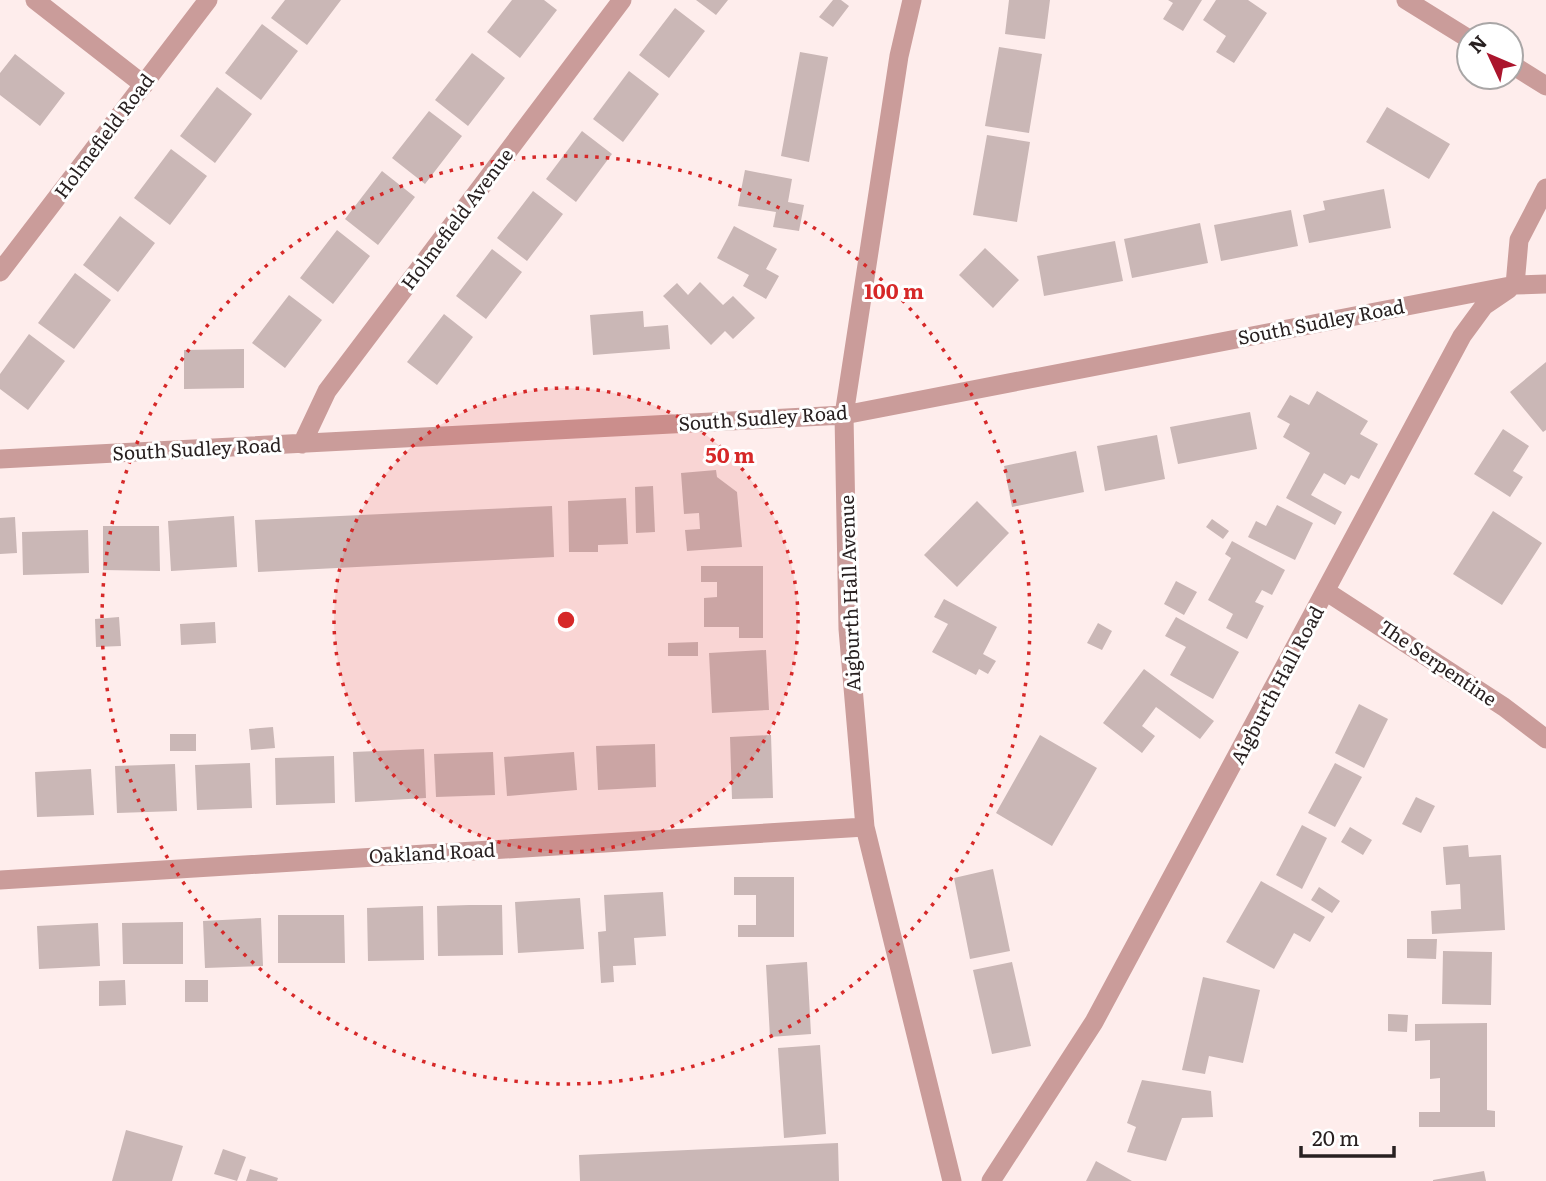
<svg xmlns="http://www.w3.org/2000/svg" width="1546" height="1181" font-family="Literata,serif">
	<rect width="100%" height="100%" fill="#feedec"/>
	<path fill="#cab7b6" d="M285 0H341L307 45 271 18Z
		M512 0H544L557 10 520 58 487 32Z
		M696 0H728L716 15Z
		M833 0H841L849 6 833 27 819 17Z
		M1009 0H1050L1045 39 1005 34Z
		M1168 0H1202L1183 31 1163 19 1173 3Z
		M1216 0H1248L1267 13 1234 63 1216 52 1226 36 1203 20Z
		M675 8 705 31 669 78 639 55Z
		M262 24 298 51 261 100 225 73Z
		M999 47 1042 54 1029 133 985 126Z
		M800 52 828 57 809 162 781 156Z
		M472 53 505 78 468 126 435 100Z
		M15 54 65 93 40 126 0 95V73Z
		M629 71 659 94 623 142 593 119Z
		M217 87 252 114 215 163 180 136Z
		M1387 107 1450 144 1429 179 1366 142Z
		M429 111 462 136 425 184 392 158Z
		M582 131 612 154 576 202 546 179Z
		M987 135 1030 142 1017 222 973 215Z
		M171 149 207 176 170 225 134 198Z
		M745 170 792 179 788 202 804 205 799 231 773 227 776 212 738 206Z
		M382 171 415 197 378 245 345 219Z
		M1384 189 1391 228 1309 243 1303 215 1325 210 1323 201Z
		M533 191 563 214 527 261 497 238Z
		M1291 210 1298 246 1221 261 1214 225Z
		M120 216 155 243 118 292 83 265Z
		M1200 223 1208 263 1132 278 1124 239Z
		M734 226 777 249 766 269 779 276 766 299 743 286 749 275 717 258Z
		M337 230 370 256 333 304 300 278Z
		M1115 241 1123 281 1044 296 1037 256Z
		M985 248 1019 280 993 308 959 275Z
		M492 249 522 272 486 319 456 296Z
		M75 273 111 300 74 349 38 323Z
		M700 282 723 305 733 296 755 318 733 339 725 331 711 345 663 296 677 283 688 295Z
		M289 295 322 320 285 368 252 343Z
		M643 311 644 327 668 325 670 349 593 355 590 315Z
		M444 314 473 337 437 385 407 362Z
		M29 334 65 361 28 410 0 389V374Z
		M244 349V388L184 389V350Z
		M1546 362V430L1543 432 1510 392Z
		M1317 391 1368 421 1360 434 1378 444 1359 479 1351 475 1345 485 1324 473 1311 495 1342 512 1335 525 1286 498 1310 453 1283 437 1290 424 1277 417 1290 395 1309 405Z
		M1250 412 1257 449 1178 464 1170 427Z
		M1503 429 1529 446 1513 471 1523 477 1510 497 1474 474Z
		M1157 435 1165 479 1105 491 1097 446Z
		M1076 451 1084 492 1012 507 1004 466Z
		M716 470 717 477 737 492 742 547 687 551 685 530 700 529 699 513 684 514 681 473Z
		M653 486 655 532 636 533 635 487Z
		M626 498 628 544 598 545V552H569L568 501Z
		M977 501 1009 533 957 587 924 555Z
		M1277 505 1313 523 1295 560 1248 537 1256 521 1266 526Z
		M552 506 554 557 258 572 255 520Z
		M1493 511 1542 543 1502 605 1453 574Z
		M234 516 237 567 171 571 168 521Z
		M15 517 17 553 0 554V518Z
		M1212 519 1229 531 1223 539 1206 527Z
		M103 526H159L160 571 103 570Z
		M88 530 89 573 23 575 22 532Z
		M1232 541 1285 570 1272 595 1262 590 1255 602 1264 606 1247 639 1226 628 1233 614 1208 600 1231 558 1225 554Z
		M701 566H763V638H739V627H704V598L717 597V582H701Z
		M1176 581 1197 592 1184 615 1164 604Z
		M944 599 997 627 983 654 996 661 988 674 979 669 976 675 932 652 948 624 934 617Z
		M119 617 121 646 96 647 95 619Z
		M1176 617 1239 652 1213 699 1170 675 1186 647 1165 636Z
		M215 622 216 643 181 645 180 624Z
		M1098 623 1112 631 1102 650 1087 643Z
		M698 642V656H668V643Z
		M766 650 769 710 712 713 709 653Z
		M1144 669 1214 721 1200 739 1156 707 1142 726 1155 736 1142 753 1103 723Z
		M1359 704 1388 719 1364 768 1335 753Z
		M273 727 275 748 251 750 249 729Z
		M170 734H196V751H170Z
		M771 735 773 798 732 799 730 737Z
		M1040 735 1097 768 1052 846 996 813Z
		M655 744 656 787 598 790 596 746Z
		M424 749 426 798 355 802 353 752Z
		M493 752 495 795 436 797 434 754Z
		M574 752 577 790 507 796 504 757Z
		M334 756 335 803 276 805 275 758Z
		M250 763 252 808 197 810 195 765Z
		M1335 763 1362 777 1335 827 1308 813Z
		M175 764 177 811 117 813 115 766Z
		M91 769 94 815 37 817 35 772Z
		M1416 797 1435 806 1421 833 1402 824Z
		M1302 825 1327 838 1302 889 1276 875Z
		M1350 827 1372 840 1363 855 1341 842Z
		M1468 845 1469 857 1501 855 1505 930 1432 934 1431 911 1461 909 1460 884 1446 885 1443 847Z
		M993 869 1010 951 970 959 954 878Z
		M734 877H794V937H738V925H756V895H734Z
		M1261 881 1325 917 1310 942 1294 933 1274 969 1226 942Z
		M1319 887 1340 901 1332 913 1311 900Z
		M663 892 666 936 634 938 636 965 613 966 614 982 601 983 598 932 606 931 604 895Z
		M580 898 584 949 518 953 515 902Z
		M469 905H502L503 955 438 956 437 906Z
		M423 906 424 960 368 961 367 908Z
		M278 915H344L345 963H278Z
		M261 918 263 966 205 968 203 921Z
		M183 922V964H123L122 923Z
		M98 923 100 966 39 969 37 926Z
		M1407 939H1437L1436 959 1407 958Z
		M1443 951 1492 952 1491 1005 1442 1004Z
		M807 962 811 1034 770 1037 766 965Z
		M1012 962 1031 1046 992 1054 973 970Z
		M1203 977 1260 990 1243 1063 1209 1056 1205 1074 1182 1070Z
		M125 980 126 1005 99 1006V981Z
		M185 980H208V1002H185Z
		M1388 1014 1408 1015 1407 1032 1388 1031Z
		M1487 1023V1110L1495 1111V1127H1419V1112H1440V1078L1430 1079V1040L1415 1041V1024Z
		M820 1045 826 1134 784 1138 778 1048Z
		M1142 1080 1211 1091 1213 1117 1182 1118 1166 1161 1127 1152 1136 1127 1127 1123Z
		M126 1130 183 1146 172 1181H112Z
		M838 1143 839 1181H580L579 1155Z
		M223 1149 246 1157 237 1181 214 1174Z
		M1096 1161 1132 1181H1086Z
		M250 1169 278 1178 277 1181H246Z
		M1484 1171 1486 1181H1433V1180Z"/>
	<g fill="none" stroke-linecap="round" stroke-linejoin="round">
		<path stroke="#ca9c9a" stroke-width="19" d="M35 0 144 85
			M912 0 899 56 844 415 848 629 865 827 952 1181
			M1406 0 1469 39
			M1511 64 1546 86
			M0 272 208 0
			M1515 285 1519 240 1546 188
			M302 444 327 391 622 0
			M0 459 844 415 1515 285 1546 284
			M1327 592 1504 707 1546 739
			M0 880 865 827
			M991 1181 1094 1022 1462 336 1484 306 1509 289"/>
	</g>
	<circle cx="566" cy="620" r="232" fill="#d62828" fill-opacity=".12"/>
	<g fill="none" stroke="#d62828" stroke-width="3.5" stroke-dasharray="3.5 7">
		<circle cx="566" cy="620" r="232"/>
		<circle cx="566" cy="620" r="464"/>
	</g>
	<g text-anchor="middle" stroke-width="6" stroke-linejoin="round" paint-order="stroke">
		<g font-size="19" fill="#282020" stroke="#fff">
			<text transform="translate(104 136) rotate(-53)" y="7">Holmefield Road</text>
			<text transform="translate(457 219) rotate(-53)" y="7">Holmefield Avenue</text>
			<text transform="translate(1321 322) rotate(-11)" y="7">South Sudley Road</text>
			<text transform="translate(763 418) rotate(-4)" y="7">South Sudley Road</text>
			<text transform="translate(197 449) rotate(-3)" y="7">South Sudley Road</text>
			<text transform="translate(850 593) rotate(-92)" y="7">Aigburth Hall Avenue</text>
			<text transform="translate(1438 663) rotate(34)" y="7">The Serpentine</text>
			<text transform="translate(1277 685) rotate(-62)" y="7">Aigburth Hall Road</text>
			<text transform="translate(432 853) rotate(-3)" y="7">Oakland Road</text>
		</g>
	</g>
	<circle cx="566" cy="620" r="10" fill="#d62828" stroke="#fff" stroke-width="3.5"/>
	<g font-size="21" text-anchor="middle" font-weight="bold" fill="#d62828" stroke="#fff" stroke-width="6" stroke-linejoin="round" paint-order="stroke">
		<text x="894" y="299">100 m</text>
		<text x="730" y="463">50 m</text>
	</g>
	<g transform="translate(1490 56) rotate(314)"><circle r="33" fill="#ffffff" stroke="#a9a6a6" stroke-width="2"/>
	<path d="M0-5L12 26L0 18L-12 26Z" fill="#ab152d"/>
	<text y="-10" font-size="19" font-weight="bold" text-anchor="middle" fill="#282020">N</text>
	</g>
	<path d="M1301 1146v10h93v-10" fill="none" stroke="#282020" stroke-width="3.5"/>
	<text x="1312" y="1146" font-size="21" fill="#282020" stroke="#ffffff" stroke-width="5" paint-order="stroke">20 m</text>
</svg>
